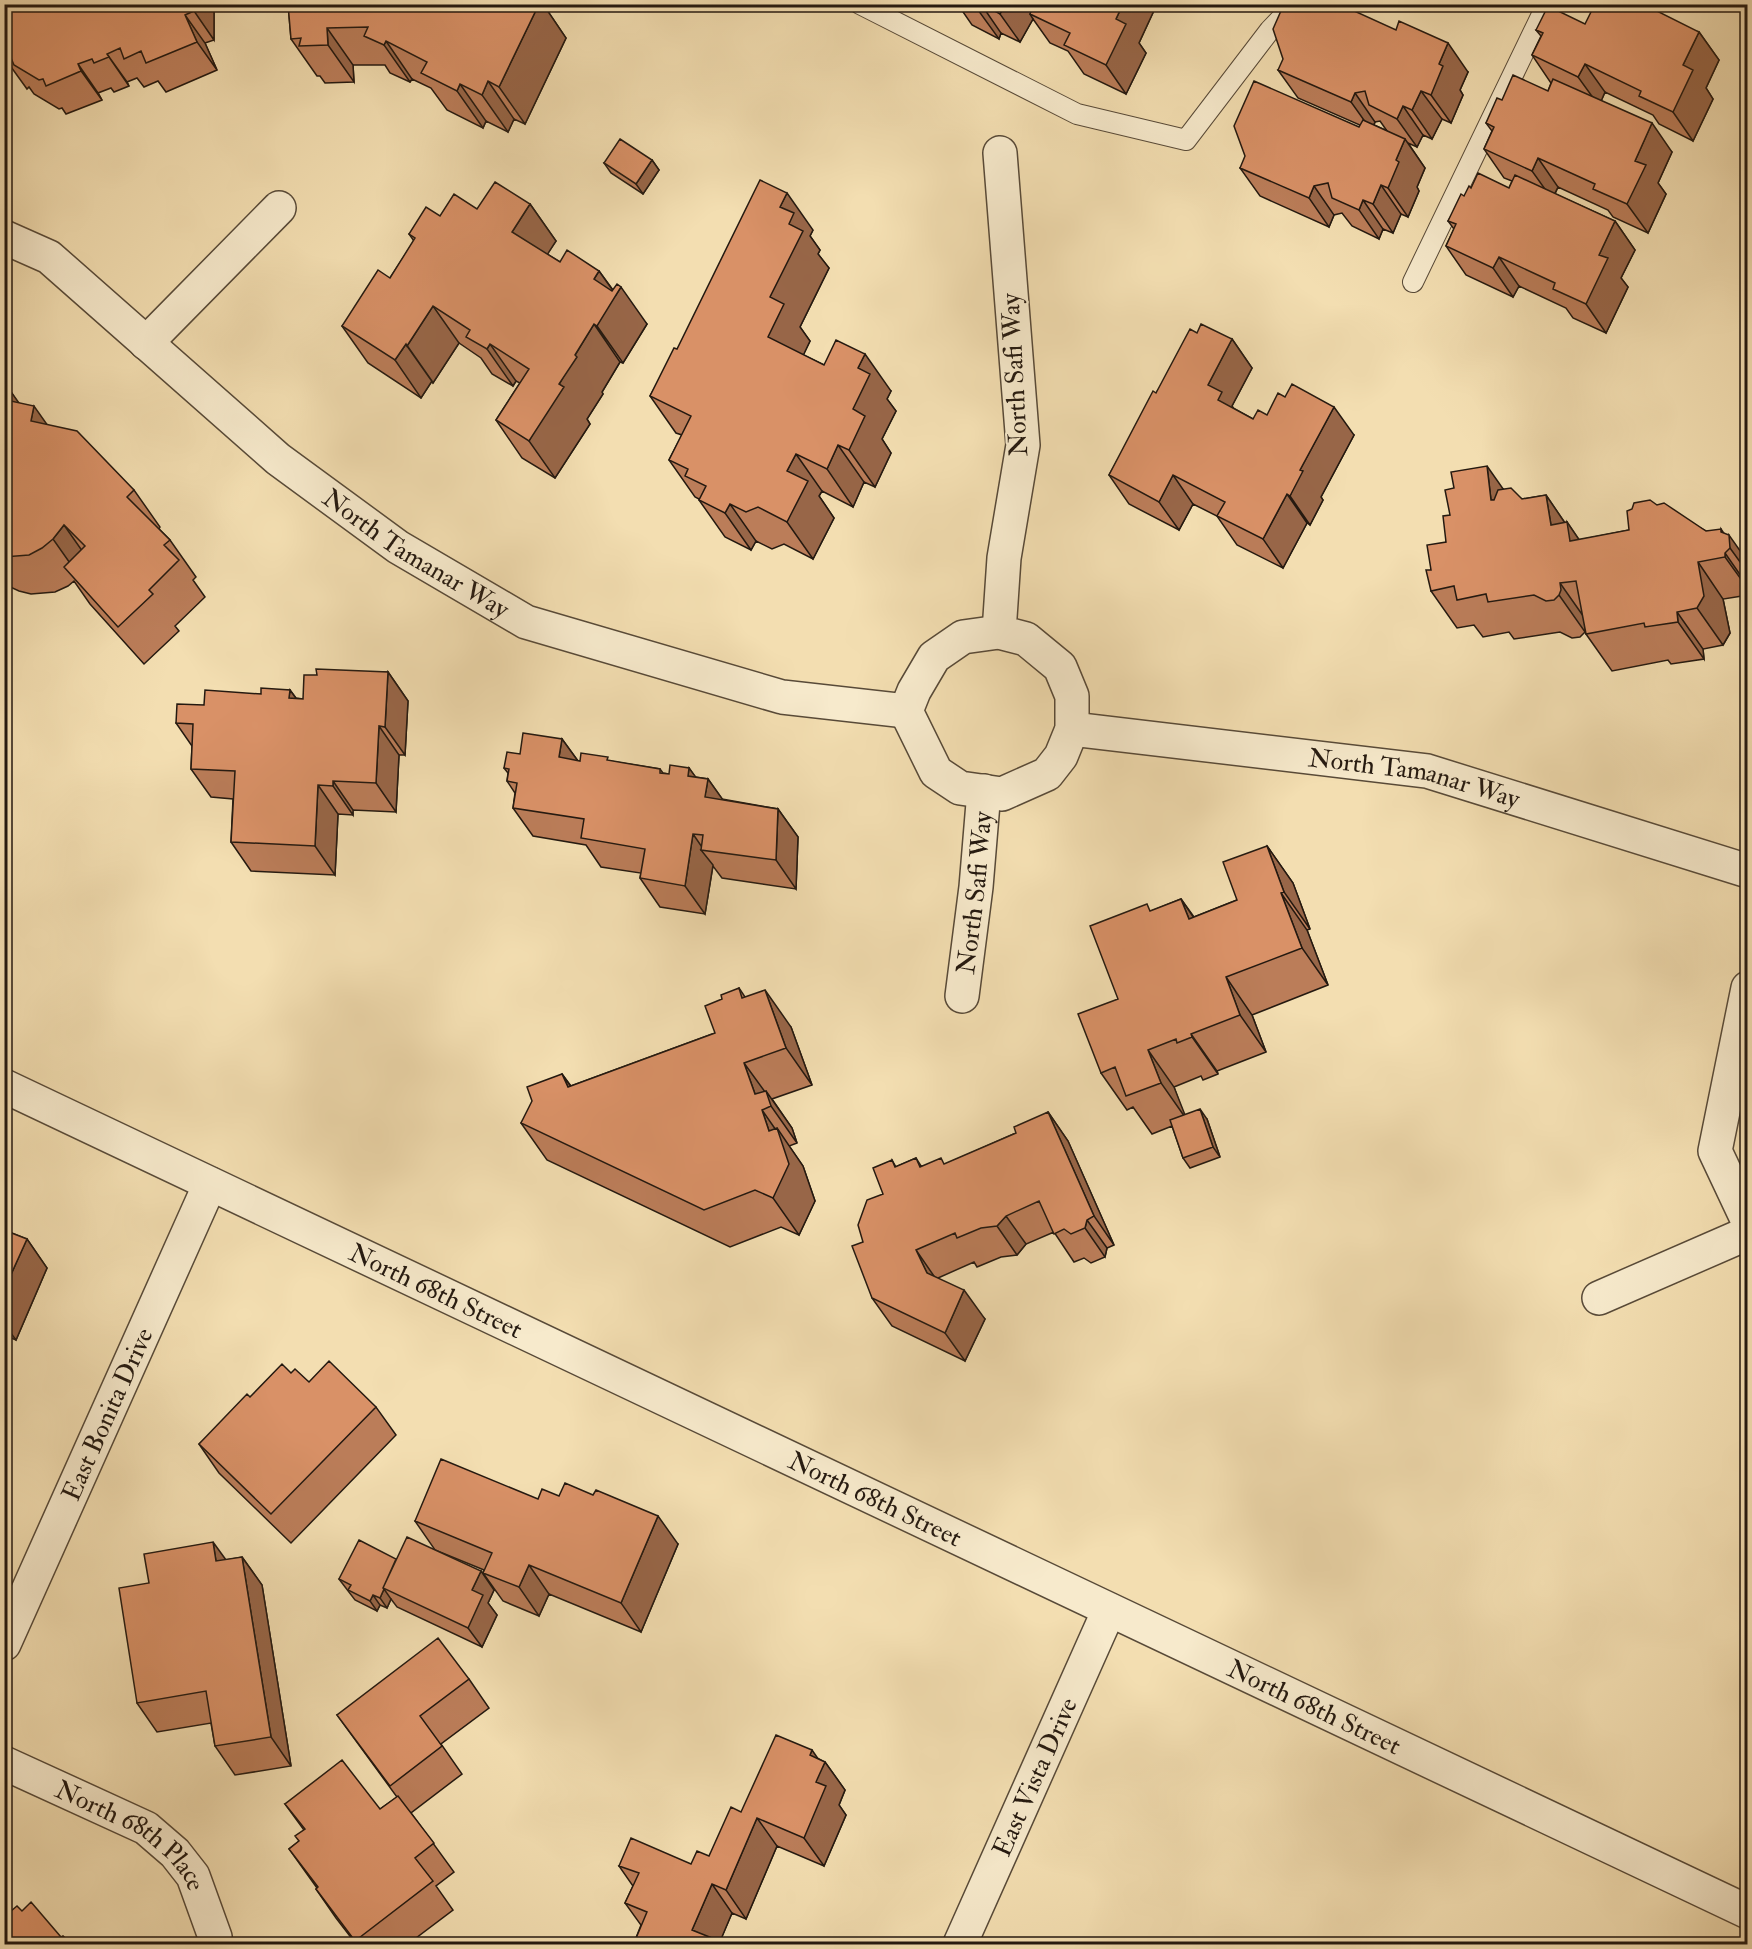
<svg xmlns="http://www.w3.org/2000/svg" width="1752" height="1949" font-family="'IM FELL Double Pica',serif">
	<rect width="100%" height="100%" fill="#f3deb1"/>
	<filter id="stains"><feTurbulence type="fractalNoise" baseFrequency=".00333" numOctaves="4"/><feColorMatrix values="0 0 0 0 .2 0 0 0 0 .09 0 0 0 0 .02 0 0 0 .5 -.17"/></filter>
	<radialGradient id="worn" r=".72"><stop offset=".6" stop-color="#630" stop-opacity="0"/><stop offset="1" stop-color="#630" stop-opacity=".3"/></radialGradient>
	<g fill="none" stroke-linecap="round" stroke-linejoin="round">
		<defs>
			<path id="service" d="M860 4 1077 114 1186 140 1270 30 1295 4
				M1413 282 1547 4"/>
			<g id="minor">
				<path id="s1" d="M4 237 49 257 278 459 398 547 526 622 782 697 906 711"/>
				<path d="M146 343 279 208"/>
				<path d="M999 632 1026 639 1060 667 1072 696V729L1061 756 1047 774 1002 794 960 788 936 772 906 711 914 691 934 657 963 637Z"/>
				<path d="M999 632 1004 558 1023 445 1000 153"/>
				<path id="s2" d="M1072 729 1427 771 1748 871"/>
				<path d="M1748 988 1715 1151 1748 1221"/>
				<path id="s3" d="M962 996 976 887 984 791"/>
				<path d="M1599 1298 1748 1233"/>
				<path id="s4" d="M4 1644 210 1184"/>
				<path id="s5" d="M4 1763 146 1828 175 1853 193 1876 215 1937 216 1944"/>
				<path id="s6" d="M960 1944 1109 1610"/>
			</g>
			<g id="tertiary">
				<path id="s7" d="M4 1086 1748 1912"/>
			</g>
		</defs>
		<use href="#service" stroke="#584a38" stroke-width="22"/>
		<use href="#minor" stroke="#584a38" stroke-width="36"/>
		<use href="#tertiary" stroke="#584a38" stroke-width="36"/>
		<use href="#service" stroke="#f7eacc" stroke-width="20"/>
		<use href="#minor" stroke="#f7eacc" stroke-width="33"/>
		<use href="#tertiary" stroke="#f7eacc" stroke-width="33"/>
	</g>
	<path fill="#bb7d59" stroke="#241910" stroke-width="1.5" fill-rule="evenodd" d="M4 4H214V40L205 43 217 70 166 92 158 81 144 87 137 78 127 82 129 86 114 92 111 88 98 93 102 100 66 114 62 108 59 109 34 94 29 87 27 89 6 60Z
		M288 4H543L566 38 525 124 514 119 508 132 486 121 483 128 447 110 431 88 412 79 410 82 390 73 385 65H353L354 82 325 83 320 76H317L291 39Z
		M956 4H1157L1139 43 1146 53 1126 94 1084 74 1068 51 1050 43 1033 19 1020 42 1001 33 999 39 972 25 959 6Z
		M1611 7 1699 32 1719 60 1706 88 1713 99 1693 141 1659 124 1653 115 1605 92 1601 101 1672 152 1658 183 1666 194 1648 233 1613 217 1608 210 1558 187 1555 194 1615 221 1635 250 1621 278 1628 287 1606 333 1573 318 1566 308 1519 286 1513 297 1466 275 1446 246 1454 229 1448 221 1464 196 1471 188H1509L1512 181 1504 178 1484 149 1492 131 1486 123 1502 100 1548 91 1551 83 1532 55 1541 36 1536 30 1585 24Z
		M1278 70 1468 72 1460 90 1463 95 1451 123 1442 119 1432 139 1423 135 1417 147 1408 143 1425 168 1417 187 1419 191 1408 217 1401 214 1393 233 1383 229 1379 239 1352 226 1342 213 1334 215 1329 227 1260 196 1240 168 1359 127 1360 125 1298 98ZM1380 121 1387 131 1374 125 1375 122Z
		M652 160 659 170 643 194 611 173 604 163Z
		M530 204 556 241 547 254 560 262 599 271 613 290 647 324 623 363 620 362 602 392 603 394 587 419 590 424 555 478 522 458 496 420 520 383 516 381 513 386 492 374 481 358 459 343 433 383 432 381 421 398 368 363 342 326 390 278 414 241 409 234 440 216 477 209Z
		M813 230 810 236 820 250 818 254 829 268 800 327 810 341 803 355 824 365 891 391 887 399 896 411 882 439 891 453 875 487 864 482 853 507 822 491 819 496 834 518 813 559 784 544 772 549 756 541 751 550 725 537 699 500V499L695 497 669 460 682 435 676 433 650 396 677 349Z
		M1197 333 1232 339 1252 368 1232 406 1233 408 1253 419 1267 415 1354 435 1321 497 1323 500 1310 525 1307 523 1283 568 1237 545 1217 516 1193 504 1179 530 1129 504 1109 475 1156 393Z
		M4 388 9 389 18 403 134 490 160 527 159 529 170 540 196 577 193 580 205 597 175 626 179 631 144 664 90 604 74 581 68 586 55 592 31 594 19 591 8 586 4 581Z
		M1503 489 1522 499 1546 495 1565 523 1567 522 1579 540 1629 530 1657 505 1706 531 1723 533 1748 562V595L1723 599 1730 633 1723 645 1703 649 1704 659 1671 664 1668 660 1612 671 1586 634 1585 632 1580 637 1572 638 1560 632 1514 639 1509 632 1483 637 1474 625 1457 628 1431 591V570L1446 542 1450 515Z
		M388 672 408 701 405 755H399L396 812 353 810V815L338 814 335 875 251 871 231 842 233 799 211 797 191 769 192 746 176 723 204 705 261 694 290 690 296 698 303 699 317 675Z
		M562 739 578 761H610L660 769 663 773 669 774 689 768 695 777 708 779 722 799 778 809 798 837 796 889 722 878 713 866 705 914 660 907 640 878 641 873 601 867 586 845 533 836 513 808 515 793 507 781 508 773 504 768 520 754Z
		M1267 846 1293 883 1310 929 1307 930 1328 985 1252 1015 1266 1052 1217 1071 1218 1074 1203 1080 1201 1076 1174 1087 1184 1115 1207 1119 1220 1157 1190 1168 1183 1158 1172 1126 1152 1134 1133 1107 1127 1110 1101 1073 1118 999 1151 911 1181 899 1194 917 1237 900Z
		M739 988 745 997 791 1027 812 1085 772 1099 792 1128 797 1143 789 1146 803 1166 815 1201 799 1235 781 1227 730 1247 547 1160 521 1123 562 1074 571 1086 715 1033 722 999Z
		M1048 1112 1068 1141 1114 1245 1107 1248 1105 1257 1091 1263 1084 1258 1074 1262 1054 1232 1026 1244 1017 1255 1001 1257 977 1267 974 1262 938 1278 985 1319 965 1361 892 1326 872 1298 863 1242 883 1194 892 1160 896 1167 916 1158 921 1166 946 1164 1016 1133Z
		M4 1230 27 1239 47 1268 16 1340 4 1335Z
		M291 1373 309 1382 376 1407 396 1435 291 1543 219 1473 199 1444 250 1397Z
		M538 1499 678 1544 641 1632 549 1594 539 1616 503 1601 483 1573 484 1570 435 1550 415 1521Z
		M242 1557 262 1585 291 1766 235 1775 215 1746 211 1723 157 1732 137 1703 149 1583 226 1560Z
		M396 1559 481 1571 494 1590 488 1603 497 1615 482 1647 397 1607 391 1599 387 1608 380 1605 377 1611 355 1600 339 1579Z
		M469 1679 489 1708 441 1744 462 1774 411 1813 454 1872 436 1886 453 1910 408 1944H356L336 1918 316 1889 317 1888 289 1849 299 1841 304 1830 285 1804 380 1809 397 1797 337 1715Z
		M817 1758 825 1762 845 1790 839 1805 846 1815 824 1866 777 1846 746 1919 732 1913 720 1941 727 1944H635L634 1943 641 1925 625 1903 633 1886 619 1866 691 1864 709 1856 741 1812Z"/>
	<path fill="#986648" stroke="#241910" stroke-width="1.5" d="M194 4H214V40L194 11Z
		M539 4H543L566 38 525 124 499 87Z
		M981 4 1001 33 999 39 978 10Z
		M1005 4H1040L1030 14 1033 19 1020 42 1000 14Z
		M1123 4H1157L1139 43 1146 53 1126 94 1106 65 1116 19Z
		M185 15 205 43 217 70 197 42Z
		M327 28 353 65 354 82 328 45Z
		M1699 32 1719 60 1706 88 1713 99 1693 141 1673 112 1683 65Z
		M386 41 412 79 410 82 384 45Z
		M1448 43 1468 72 1460 90 1463 95 1451 123 1431 95 1439 64Z
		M107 54 127 82 129 86 109 57Z
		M78 64 98 93 102 100 81 71Z
		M1585 64 1605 92 1599 106 1578 77Z
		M488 81 514 119 508 132 482 95Z
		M460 84 486 121 483 128 457 91Z
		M1421 91 1442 119 1432 139 1412 110Z
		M1355 93 1375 122 1371 130 1351 102Z
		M1403 106 1423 135 1417 147 1397 119Z
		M1652 123 1672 152 1658 183 1666 194 1648 233 1627 204 1635 161Z
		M1405 139 1425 168 1417 187 1419 191 1408 217 1388 188 1396 160Z
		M1538 158 1558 187 1552 199 1532 171Z
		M652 160 659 170 643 194 636 184Z
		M1381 185 1401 214 1393 233 1373 204Z
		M1314 186 1334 215 1329 227 1309 198Z
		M787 193 813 230 810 236 820 250 818 254 829 268 800 327 810 341 794 375 768 337 770 297 789 224 780 207Z
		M1363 200 1383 229 1379 239 1359 210Z
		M530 204 556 241 538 269 512 232Z
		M1615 221 1635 250 1621 278 1628 287 1606 333 1586 304 1599 255Z
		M1499 257 1519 286 1513 297 1493 268Z
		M599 271 616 295 621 287 647 324 623 363 597 326 594 279Z
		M433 306 459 343 433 383 407 346Z
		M594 324 620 362 602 392 603 394 587 419 590 424 555 478 529 441 575 355Z
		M1232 339 1252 368 1232 406 1242 421 1238 429 1208 385Z
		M406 344 432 381 421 398 395 360Z
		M490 344 516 381 513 386 487 349Z
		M865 354 891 391 887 399 896 411 882 439 891 453 875 487 849 450 853 409 858 368Z
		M9 389 31 420 34 406 60 443 57 458 6 400Z
		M1334 407 1354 435 1321 497 1323 500 1310 525 1290 496 1300 470Z
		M838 445 864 482 853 507 827 469Z
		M796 454 822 491 819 496 834 518 813 559 787 522V471Z
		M1487 466 1513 503 1491 500Z
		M1173 475 1193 504 1179 530 1159 502Z
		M1287 494 1307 523 1283 568 1263 539Z
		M1546 495 1567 526V522L1593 560 1551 525Z
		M730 504 756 541 751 550 725 513Z
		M64 525 90 562 79 576 53 539Z
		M1721 529 1729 541V535L1748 562V573L1730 548 1721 532Z
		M1725 553 1748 586V589L1725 557Z
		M1698 562 1723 599 1730 633 1723 645 1697 608Z
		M1560 583 1586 620 1585 632 1559 595Z
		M1677 612 1703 649 1704 659 1678 622Z
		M388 672 408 701 405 755 385 727Z
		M290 690 310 718 289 698Z
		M379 726 399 755 396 812 376 783Z
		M562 739 583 768 559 757Z
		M689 768 706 791 708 779 728 807 725 825 688 776Z
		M333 781 353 810V815L333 786Z
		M318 785 338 814 335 875 315 846Z
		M778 809 798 837 796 889 776 860Z
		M693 834 704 850H701L713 865 705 914 685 886Z
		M1267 846 1293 883 1310 929 1284 892Z
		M1281 893 1307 930 1328 985 1302 948Z
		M1181 899 1207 937 1189 919Z
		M1226 977 1252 1015 1266 1052 1240 1015Z
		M765 990 791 1027 812 1085 786 1048Z
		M1191 1034 1217 1071 1218 1074 1192 1037Z
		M1148 1050 1174 1087 1187 1120 1161 1083Z
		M744 1063 768 1096 766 1091 792 1128 797 1143 771 1106 755 1094Z
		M562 1074 588 1111 568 1087Z
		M1200 1109 1207 1119 1220 1157 1213 1147Z
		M762 1110 778 1133 777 1128 803 1166 815 1201 799 1235 773 1198 769 1131Z
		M1048 1112 1068 1141 1114 1245 1094 1216Z
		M1006 1216 1026 1244 1017 1255 997 1226Z
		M1087 1220 1107 1248 1105 1257 1085 1228Z
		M27 1239 47 1268 16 1340 4 1324V1290Z
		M916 1250 936 1279 927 1273Z
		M964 1290 985 1319 965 1361 945 1333Z
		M658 1516 678 1544 641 1632 621 1603Z
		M213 1542 234 1571 216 1561Z
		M242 1557 262 1585 291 1766 271 1737Z
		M529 1565 549 1594 539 1616 519 1587Z
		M481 1571 494 1590 488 1603 497 1615 482 1647 468 1628 472 1590Z
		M384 1589 391 1599 387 1608 380 1598Z
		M373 1595 380 1605 377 1611 370 1601Z
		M812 1750 823 1766 825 1762 845 1790 839 1805 846 1815 824 1866 804 1838 816 1782 810 1755Z
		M757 1818 777 1846 746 1919 726 1890Z
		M712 1884 732 1913 719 1944 692 1930Z"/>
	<path fill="#d99167" stroke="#241910" stroke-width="1.5" d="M4 4H194V11L185 15 197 42 146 63 141 51 124 59 120 48 107 54 109 57 94 63 92 59 78 64 81 71 46 86 43 79 39 80 14 65 11 58 6 60 4 55Z
		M288 4H539L499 87 488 81 482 95 460 84 457 91 421 73 427 62 386 41 384 45 364 36 368 27 327 28 328 45 299 46 301 38 291 39Z
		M967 4H981L978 10Z
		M982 4H1005L1000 14Z
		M1034 4H1123L1116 19 1126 24 1106 65 1064 45 1070 33 1030 14Z
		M1284 4H1339L1396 30 1399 21 1448 43 1439 64 1443 66 1431 95 1421 91 1412 110 1403 106 1397 119 1369 105 1365 91 1355 93 1351 102 1278 70 1283 59 1273 29Z
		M1595 4H1605L1611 7 1613 4H1643L1699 32 1683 65 1693 70 1673 112 1639 96 1641 91 1585 64 1578 77 1532 55 1543 33 1536 30 1548 6 1585 24Z
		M1513 75 1548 91 1553 79 1652 123 1635 161 1646 165 1627 204 1593 189 1595 184 1538 158 1532 171 1484 149 1494 127 1486 123 1497 98 1502 100Z
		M1254 81 1359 127 1363 120 1405 139 1396 160 1399 162 1388 188 1381 185 1373 204 1363 200 1359 210 1332 198 1328 183 1314 186 1309 198 1240 168 1245 156 1234 126Z
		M620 139 652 160 636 184 604 163Z
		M1478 173 1509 188 1515 175 1615 221 1599 255 1608 258 1586 304 1553 289 1555 283 1499 257 1493 268 1446 246 1456 224 1448 221 1461 194 1464 196 1469 186 1471 188Z
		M760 180 787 193 780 207 794 213 789 224 803 231 770 297 784 304 768 337 824 365 836 340 865 354 858 368 870 374 853 409 865 416 849 450 838 445 827 469 796 454 787 471 808 481 787 522 758 507 746 512 730 504 725 513 699 500 706 486 685 476 688 469 669 460 691 416 650 396 674 348 677 349Z
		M495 182 530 204 512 232 560 262 567 250 599 271 594 279 612 291 617 284 621 287 597 326 594 324 575 355 577 357 559 384 564 387 529 441 496 420 529 369 490 344 487 349 466 337 470 330 433 306 407 346 406 344 395 360 342 326 378 270 390 278 415 238 409 234 426 207 440 216 454 194 477 209Z
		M1201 324 1232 339 1208 385 1222 392 1218 400 1253 419 1258 410 1267 415 1278 393 1285 397 1292 384 1334 407 1300 470 1303 471 1290 496 1287 494 1263 539 1217 516 1225 502 1173 475 1159 502 1109 475 1153 391 1156 393 1190 329 1197 333Z
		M4 388 9 389 6 400 34 406 31 421 77 431 134 490 127 497 170 540 164 545 179 560 149 590 153 594 118 627 64 567 85 546 64 525 53 539 42 548 29 555 4 557Z
		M1487 466 1491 500H1494L1498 490 1511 488 1522 499 1546 495 1551 525 1567 522 1570 541 1629 530 1627 511 1632 509 1634 503 1650 500 1657 505 1664 503 1706 531 1721 529V532L1729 535 1730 548 1725 553V557L1698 562 1704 596 1697 608 1677 612 1678 622 1645 627 1644 623 1586 634 1576 581 1560 583 1561 590 1559 595 1554 600 1546 601 1534 595 1488 602 1486 594 1457 600 1454 586 1431 591 1426 570H1431L1427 545 1446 542 1443 516 1450 515 1445 490 1454 488 1451 472Z
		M316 669 388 672 385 727 379 726 376 783 333 781V786L318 785 315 846 231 842 235 771 191 769 193 724 176 723 177 704 204 705 205 690 261 694V688L290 690 289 698 303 699 304 675H317Z
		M523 733 562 739 559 757 580 761 581 753 608 757 607 760 660 769V773L669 774 670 765 689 768 688 776 708 779 705 797 778 809 776 860 701 850 703 835 693 834 685 886 640 878 645 849 581 838 584 819 513 808 517 783 507 781 509 769 504 768 507 752 520 754Z
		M1267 846 1284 892 1281 893 1302 948 1226 977 1240 1015 1191 1034 1192 1037 1177 1043 1176 1039 1148 1050 1161 1083 1126 1096 1115 1067 1101 1073 1078 1014 1118 999 1090 926 1147 904 1150 911 1181 899 1189 919 1237 900 1223 862Z
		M739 988 742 998 765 990 786 1048 744 1063 755 1094 766 1091 771 1106 762 1110 769 1131 777 1128 789 1164 773 1198 755 1190 704 1210 521 1123 532 1101 527 1087 562 1074 568 1087 715 1033 705 1006 722 999 721 995Z
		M1200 1109 1213 1147 1183 1158 1170 1120Z
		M1048 1112 1094 1216 1087 1220 1085 1228 1071 1234 1064 1229 1054 1234 1039 1201 1006 1216 997 1226 981 1228 957 1238 955 1233 916 1250 927 1273 964 1290 945 1333 872 1298 852 1246 863 1242 858 1225 867 1200 883 1194 873 1168 892 1160 895 1167 916 1158 920 1167 941 1158 944 1164 1016 1133 1014 1127Z
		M4 1230 27 1239 4 1290Z
		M329 1361 376 1407 271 1514 199 1444 247 1394 250 1397 282 1364 291 1373 295 1369 309 1382Z
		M441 1459 538 1499 542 1489 559 1496 565 1483 593 1495 596 1490 658 1516 621 1603 529 1565 519 1587 483 1573 492 1553 415 1521Z
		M407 1537 481 1571 472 1590 483 1595 468 1628 383 1588Z
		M359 1540 396 1559 383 1588 384 1589 380 1598 373 1595 370 1601 348 1590 351 1585 339 1579Z
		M213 1542 216 1561 242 1557 271 1737 215 1746 206 1691 137 1703 119 1588 149 1583 144 1554Z
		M438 1638 469 1679 420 1716 442 1746 390 1786 337 1715Z
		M776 1735 812 1750 810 1755 825 1762 816 1782 826 1786 804 1838 757 1818 726 1890 712 1884 692 1930 727 1944H638L634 1943 647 1912 625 1903 639 1873 619 1866 631 1838 691 1864 697 1851 709 1856 731 1807 741 1812Z
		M342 1760 380 1809 398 1796 434 1843 415 1858 433 1881 355 1941 316 1889 318 1887 289 1849 299 1841 295 1836 305 1829 285 1804Z
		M31 1902 61 1937 63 1936 71 1944H4V1917L17 1906 22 1911Z"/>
	<g text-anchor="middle" stroke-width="4.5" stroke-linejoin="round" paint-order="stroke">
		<g font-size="26" fill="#241910" stroke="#f7eacc">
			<text transform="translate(1014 375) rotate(-93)" y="9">North Safi Way</text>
			<text dy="9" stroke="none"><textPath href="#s1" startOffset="522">North Tamanar Way</textPath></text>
			<text dy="9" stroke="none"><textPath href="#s2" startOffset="346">North Tamanar Way</textPath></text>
			<text dy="9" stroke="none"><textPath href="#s3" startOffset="104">North Safi Way</textPath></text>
			<text dy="9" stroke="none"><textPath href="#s7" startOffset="478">North 68th Street</textPath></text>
			<text dy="9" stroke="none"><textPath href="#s4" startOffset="252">East Bonita Drive</textPath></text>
			<text dy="9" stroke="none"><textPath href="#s7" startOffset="964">North 68th Street</textPath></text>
			<text dy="9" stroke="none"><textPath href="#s7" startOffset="1450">North 68th Street</textPath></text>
			<text dy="9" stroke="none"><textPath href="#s6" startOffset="183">East Vista Drive</textPath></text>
			<text dy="9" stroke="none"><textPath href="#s5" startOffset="148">North 68th Place</textPath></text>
		</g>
	</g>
	<rect width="1752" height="1949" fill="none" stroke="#f3deb1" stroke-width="24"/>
	<rect x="6" y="6" width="1740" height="1937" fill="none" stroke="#241910" stroke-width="3"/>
	<rect x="12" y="12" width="1728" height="1925" fill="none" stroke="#241910" stroke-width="1.5"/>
	<rect width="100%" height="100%" filter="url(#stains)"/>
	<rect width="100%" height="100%" fill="url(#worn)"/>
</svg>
